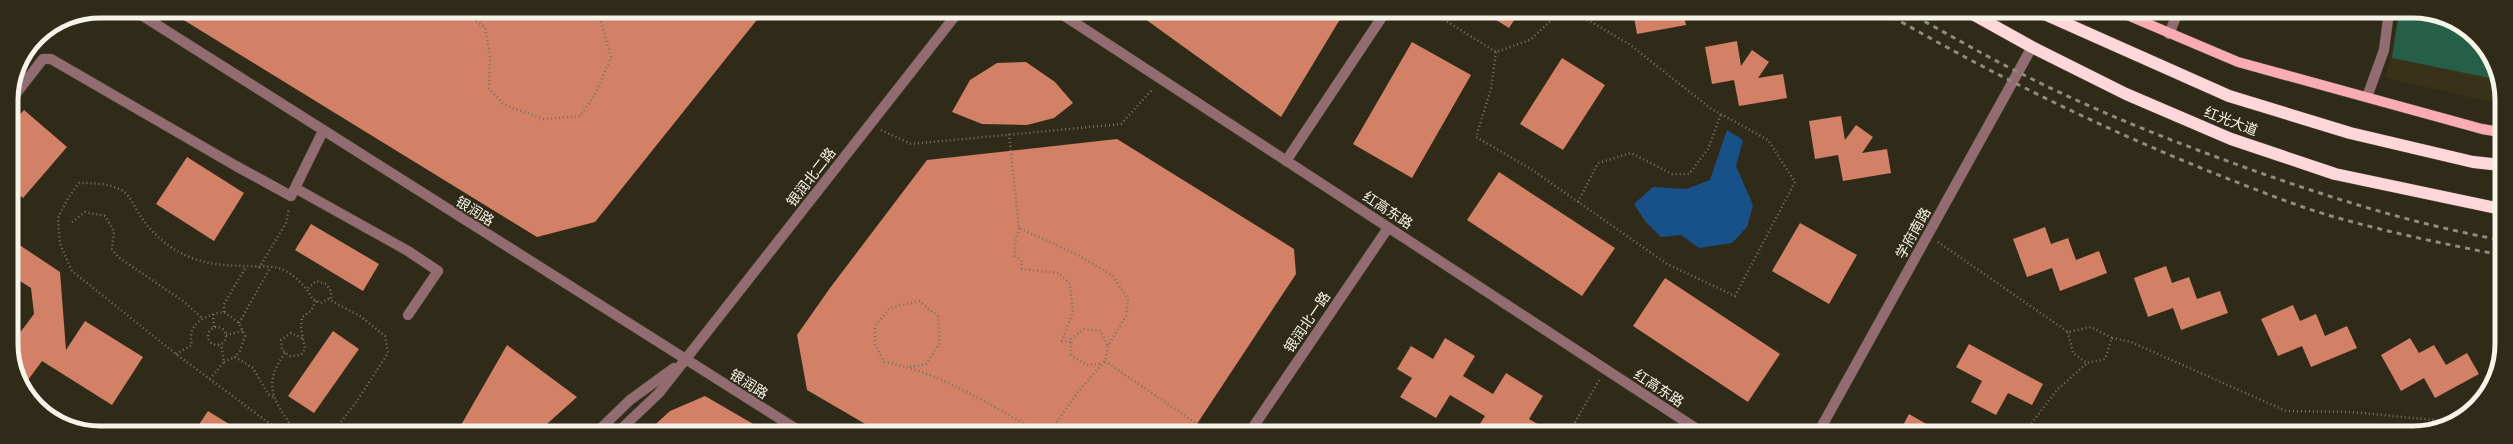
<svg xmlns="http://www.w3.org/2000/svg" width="2513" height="444" font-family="Cabin,'Noto Sans SC',sans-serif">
	<rect width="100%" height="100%" fill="#302b19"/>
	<path fill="#383219" d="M2399 12H2425L2472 33 2500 82V104L2386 78Z"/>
	<path fill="#255f47" d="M2399 12H2425L2472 33 2499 80 2392 58Z"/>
	<path fill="#185188" d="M1727 130 1743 140 1736 166 1753 205 1747 227 1732 243 1699 248 1681 235 1661 237 1645 221 1634 204 1653 187 1686 189 1710 180Z"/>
	<path fill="#d28066" d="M169 11H764L595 222 537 237Z
		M1134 11H1345L1281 117Z
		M1482 11H1520L1509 28Z
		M1633 12H1683L1686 25 1637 34Z
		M1737 41 1741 66 1752 50 1769 62 1758 78 1783 74 1787 98 1739 106 1734 80 1712 84 1705 47Z
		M1412 42 1471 75 1412 178 1353 144Z
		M1562 58 1605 85 1563 150 1520 124Z
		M1026 62 1055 82 1073 103 1054 118 1027 125 982 124 952 112 970 80 997 63Z
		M24 110 67 147 23 198 12 189 11 124Z
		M1841 116 1845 140 1856 125 1873 137 1862 153 1887 149 1891 173 1843 181 1838 155 1815 159 1809 121Z
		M1117 139 1294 249 1296 274 1191 433 879 432 807 390 797 335 830 288 927 160Z
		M187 157 244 193 214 241 156 204Z
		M1499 172 1615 248 1582 296 1467 220Z
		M1800 223 1857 255 1829 304 1772 271Z
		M311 224 379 264 363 291 295 250Z
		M2045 227 2051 244 2068 238 2076 260 2099 251 2107 273 2060 291 2052 268 2027 277 2013 239Z
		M12 240 60 272 66 350 85 321 143 357 112 405 42 361 25 384 13 362V342L34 314 31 288 12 276Z
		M2166 266 2172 283 2189 277 2197 299 2220 291 2228 313 2181 330 2173 308 2148 317 2134 278Z
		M1665 278 1780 354 1748 402 1633 326Z
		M2293 305 2300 321 2316 314 2325 336 2347 326 2357 348 2311 367 2302 346 2278 356 2261 319Z
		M333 331 359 349 314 413 288 396Z
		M1445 338 1475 356 1463 376 1493 394 1506 373 1543 396 1529 419 1553 433H1474L1485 416 1450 395 1436 418 1400 397 1412 378 1397 369 1411 346 1433 359Z
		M2410 338 2419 353 2434 345 2446 365 2467 353 2479 374 2435 398 2424 378 2401 391 2381 355Z
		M1969 344 2043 384 2032 405 2008 393 1996 415 1971 402 1982 381 1956 367Z
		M507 345 577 397 538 432H457Z
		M705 396 767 432H647L670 411Z
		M208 411 242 432H194Z
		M1909 414 1942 433H1899Z"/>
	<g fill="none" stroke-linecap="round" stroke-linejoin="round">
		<defs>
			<path id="minor" d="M135 11 801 432
				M1057 11 1703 433
				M2169 34 2178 12
				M2367 97 2384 50 2389 12
				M11 100 43 59H51L236 166 291 196 323 131
				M1286 161 1386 11
				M295 188 408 251 438 271 408 315
				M597 432 630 400 674 368
				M618 432 659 393 959 11
				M1249 433 1388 228
				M1818 433 2032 47"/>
			<path id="major" d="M2120 12 2238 62 2482 129 2500 132"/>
			<path id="highway" d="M1969 12 2032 47 2126 94 2231 139 2335 174 2501 209
				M2040 12 2229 96 2350 133 2473 162 2501 165"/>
		</defs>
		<use href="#minor" stroke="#4c4736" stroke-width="11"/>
		<use href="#major" stroke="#4c4736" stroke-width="11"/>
		<use href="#highway" stroke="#4c4736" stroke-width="13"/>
		<path stroke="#787464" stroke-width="2.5" stroke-dasharray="1 3" stroke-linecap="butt" d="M424 11 437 16 462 12 485 27 490 56 489 88 503 104 543 119 580 116 595 95 611 57 598 11
			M1430 11 1496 52 1530 40 1561 11
			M1496 52 1491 89 1476 137 1531 169 1667 264 1735 296 1795 182 1768 140 1710 108 1629 44 1574 12
			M881 130 911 144 1121 124 1153 89
			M1009 134 1019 228 1078 255 1113 276 1128 299 1126 316 1108 346 1105 361 1078 392 1049 433
			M1578 202 1598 163 1631 153 1672 174H1689L1708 149 1721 114
			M72 222 85 212 105 216 114 231 112 249 118 257 183 301 202 318
			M1019 228 1015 243V256L1021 260 1022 269 1058 273 1070 284 1073 312 1062 341 1071 342
			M1938 242 2068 332 2091 327 2112 338 2105 359 2087 363 2073 353 2068 332
			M259 268 286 223 289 208
			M308 288 316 281 326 284 331 291V300
			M224 312V304L246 267
			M213 314 214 327
			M239 323 270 268
			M208 336a9 9 0 1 1 18 0a9 9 0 1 1-18 0Z
			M226 335 243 331
			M302 338 291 333 281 340 282 350 290 356 301 355 305 349 301 328 302 317 311 311 316 301
			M2112 338 2131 342 2286 411 2351 412 2455 422
			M285 353C273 370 267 385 278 405 283 415 290 421 293 432
			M176 354 192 345C186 323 206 315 224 312L239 323 245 336 240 351 235 357 253 368 268 394 275 398
			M1105 361 1210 433
			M224 362 235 357
			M1100 364 1086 365 1071 355V339L1084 329 1101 331 1108 346
			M910 367 926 364 940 343 938 316 919 301 890 308 875 326V344L884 362C941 372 991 406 1041 433
			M210 379 224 362 221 344
			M281 432 176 354 72 271 60 244 58 218 68 198 79 183C93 183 109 183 121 190 129 194 135 207 139 214 153 235 171 251 195 259 220 268 248 265 274 267 288 269 307 285 312 299L321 303 328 299 360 316 385 336 388 353 357 401 334 431 330 432
			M1569 433 1599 380
			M2024 433 2057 390 2087 363"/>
		<use href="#minor" stroke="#926c70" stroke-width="10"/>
		<use href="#major" stroke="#faacb5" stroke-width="10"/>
		<use href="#highway" stroke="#fed7db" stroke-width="12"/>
		<path stroke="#8f8b7d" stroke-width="3" stroke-dasharray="5 5" stroke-linecap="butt" d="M1884 12C1993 75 2105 130 2221 176 2257 190 2294 205 2331 216 2387 232 2444 244 2501 255
			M1907 12C1943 31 1978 52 2014 70 2084 106 2156 135 2230 162 2318 194 2408 223 2501 240"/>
	</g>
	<g text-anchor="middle" stroke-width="4" stroke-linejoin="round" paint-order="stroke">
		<g font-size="14" fill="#f6f3e8" stroke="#302b19">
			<text transform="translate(2231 121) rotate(21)" y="5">红光大道</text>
			<text transform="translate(811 177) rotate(-52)" y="5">银润北二路</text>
			<text transform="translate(1388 210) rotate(33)" y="5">红高东路</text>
			<text transform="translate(475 211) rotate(32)" y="5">银润路</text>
			<text transform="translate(1913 233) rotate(-61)" y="5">学府南路</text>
			<text transform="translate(1307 322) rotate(-56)" y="5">银润北一路</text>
			<text transform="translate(749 384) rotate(32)" y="5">银润路</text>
			<text transform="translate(1659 388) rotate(33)" y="5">红高东路</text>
		</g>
	</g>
	<path d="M0 0H2513V444H0ZM100 18H2413A82 82 0 0 1 2495 100V344A82 82 0 0 1 2413 426H100A82 82 0 0 1 18 344V100A82 82 0 0 1 100 18Z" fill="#302b19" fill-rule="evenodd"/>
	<path fill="none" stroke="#f6f3e8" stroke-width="5" d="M100 18H2413A82 82 0 0 1 2495 100V344A82 82 0 0 1 2413 426H100A82 82 0 0 1 18 344V100A82 82 0 0 1 100 18Z"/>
</svg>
